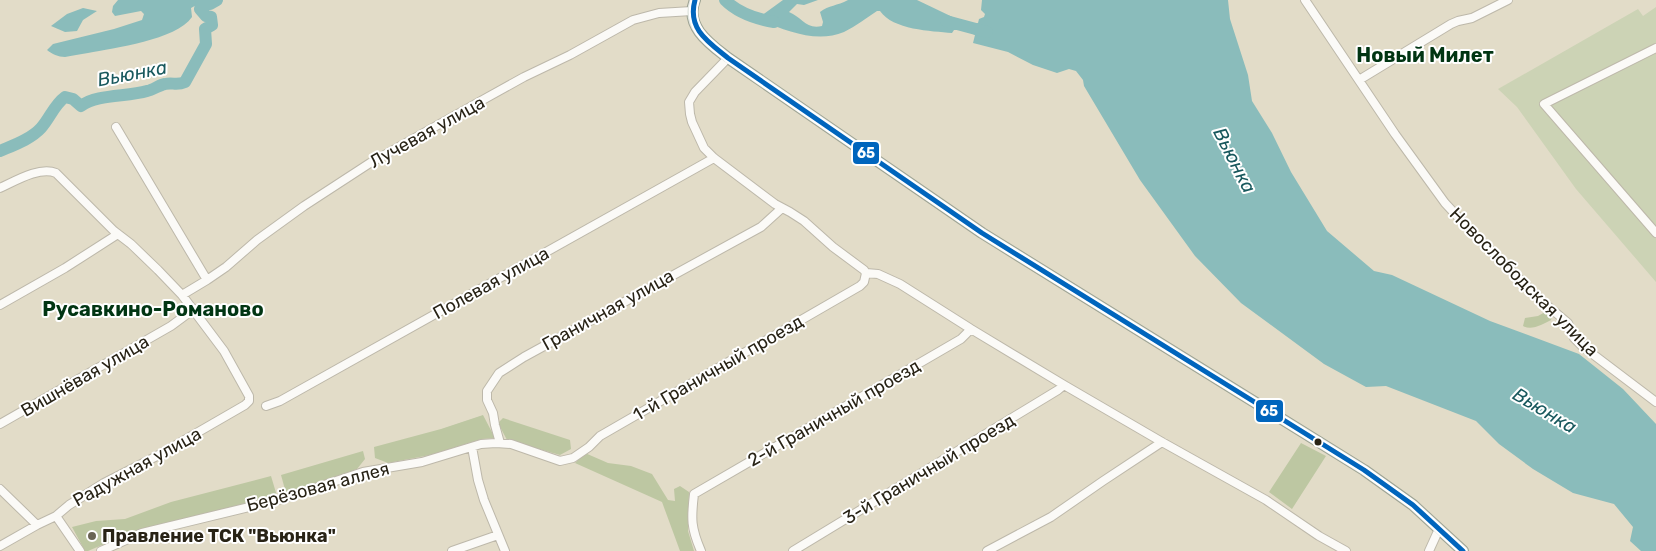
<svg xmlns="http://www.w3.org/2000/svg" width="1656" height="551" font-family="Rubik,sans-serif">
	<rect width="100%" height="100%" fill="#e2dcc8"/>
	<path fill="#ccd3b5" d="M1656 7V282L1576 189 1517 107 1498 89 1638 9 1643 16Z"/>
	<path fill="#bdc7a2" d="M1545 312 1549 313 1552 316 1551 320C1543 324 1532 331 1523 326L1525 318 1538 316Z
		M483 415 495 438 482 439 430 455 388 463 375 458 374 447 441 429Z
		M503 418 570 440 571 449 560 455 507 440 498 423Z
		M1301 443 1326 456 1292 509 1269 492Z
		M363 451 365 459 357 469 320 483 286 493 281 475Z
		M585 453 608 463 631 466 652 474 668 500 675 501 674 489 680 486 689 492 688 531 694 551H680L662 502 575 463Z
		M271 476 277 496 130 533 88 551H85L72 527 96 521 125 519 171 502Z"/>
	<path fill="#8abcbb" d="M118 0H203L202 2 191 8 192 17C176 40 114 48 88 53 80 54 72 56 65 57 58 57 52 54 47 50L53 44 114 29 142 20 144 14 141 11 115 16 112 12 113 6Z
		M783 0H818L804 5 797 4 789 12C802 17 806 30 822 26L823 22 820 12C829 5 837 6 848 0H917L963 22 960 30H954L952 33C931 31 893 30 880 11H877C866 18 856 26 844 32 816 44 784 30 757 19Z
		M982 0H1228L1230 19 1248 75 1252 101 1272 133 1291 172 1327 231 1374 271 1392 275 1490 321 1579 354 1623 389 1656 424V551H1641L1630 541 1633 527 1614 504 1573 493 1533 469 1499 444 1476 421 1386 386 1366 387 1324 364 1241 303 1195 256 1140 180 1084 86 1083 80 1076 71 1069 69 1057 73 1033 65 1008 52 973 43 975 35 971 33 973 24 978 23 979 19 984 17 985 14 981 10Z
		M83 8 97 11 83 20 77 31 65 32 51 26 67 14Z"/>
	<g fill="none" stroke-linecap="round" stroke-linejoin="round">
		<path stroke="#8abcbb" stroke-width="12" d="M725 0C738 13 756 19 774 22
			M946 21 987 32
			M0 151C14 145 31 139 41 128 50 118 54 105 65 97L73 99 81 106C97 94 127 97 147 91 153 90 159 85 165 84 173 82 176 86 185 82L206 44 205 29 212 25 211 17 206 16 200 9 202 2 210 4 217 0"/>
		<defs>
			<path id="minor" d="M1305 0 1395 134 1445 203 1471 231 1543 302 1568 323 1574 338 1582 346 1656 402
				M1656 48 1544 104 1656 233
				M728 58 695 92 689 102 690 114 692 122 704 148 714 158 775 204 790 212 804 221 833 247 864 270 866 273
				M1359 80 1451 24 1458 21 1472 18 1508 0
				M116 127 207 280
				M0 188C15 181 40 166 56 173L114 231 131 244 158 270 182 295 224 351 249 396V401L245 405 155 457 104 483 69 505 56 516 37 525 0 546
				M866 273 878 274 900 284 971 329 1064 385 1162 442 1266 500 1319 536 1346 551
				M182 295 207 280 226 267 257 240 304 206 370 163 461 112 524 77 570 55 633 20 659 13 692 11
				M0 305 65 268 118 234
				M266 406 280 401 714 158
				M0 424 171 326 194 309
				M500 443 495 425 493 413 487 400V391L499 373 524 357 761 227 782 208
				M472 447 478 480 484 500 505 551
				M0 489 37 525
				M56 516 80 551
				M101 551 142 533 282 499 363 472 422 462 481 444 496 443 511 444 560 461 573 458 589 447 600 436 860 286 864 282 866 273
				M452 551 498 535
				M701 551C691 528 691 519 694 494L961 339 971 329
				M793 551 1058 390 1064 385
				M987 551 1051 517 1103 481 1162 442
				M1429 551 1439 529"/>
			<path id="major" d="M695 0C684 26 710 44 728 58L982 233 1364 470 1413 505 1463 551"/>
		</defs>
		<use href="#minor" stroke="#bdb8aa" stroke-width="10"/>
		<use href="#major" stroke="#9da394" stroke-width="12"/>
		<use href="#minor" stroke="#fbfaf7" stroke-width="8"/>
		<use href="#major" stroke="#e2e6e1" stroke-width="10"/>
		<defs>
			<path id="bus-1" d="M695 0C687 29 708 42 728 58L982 233 1364 470 1413 505 1463 551"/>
		</defs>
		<use href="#bus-1" stroke="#fff" stroke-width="9"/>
		<use href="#bus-1" stroke="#0065bd" stroke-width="5"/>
	</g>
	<circle fill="#282316" stroke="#fff" stroke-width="2" cx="1318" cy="442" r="4.5"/>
	<circle fill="#696454" stroke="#fff" stroke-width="2" cx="92" cy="536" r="5"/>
	<g text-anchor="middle" stroke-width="4" stroke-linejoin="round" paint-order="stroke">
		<g font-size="18" fill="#282316" stroke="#fff">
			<text transform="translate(427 132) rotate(-29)" y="6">Лучевая улица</text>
			<text transform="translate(1524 282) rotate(45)" y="6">Новослободская улица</text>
			<text transform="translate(491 283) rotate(-29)" y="6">Полевая улица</text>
			<text transform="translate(608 310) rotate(-29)" y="6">Граничная улица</text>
			<text transform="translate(718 368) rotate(-30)" y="6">1-й Граничный проезд</text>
			<text transform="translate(85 376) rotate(-30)" y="6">Вишнёвая улица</text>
			<text transform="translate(834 413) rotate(-30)" y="6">2-й Граничный проезд</text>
			<text transform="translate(137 467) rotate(-29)" y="6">Радужная улица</text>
			<text transform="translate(929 469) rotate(-31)" y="6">3-й Граничный проезд</text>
			<text transform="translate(318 487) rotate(-15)" y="6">Берёзовая аллея</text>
		</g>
		<g font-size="18" font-weight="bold" fill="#282316" stroke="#fff" text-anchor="start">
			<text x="102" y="542">Правление ТСК "Вьюнка"</text>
		</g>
		<g font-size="19" font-style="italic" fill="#18585d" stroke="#fff">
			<text transform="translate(132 73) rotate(-11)" y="7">Вьюнка</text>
			<text transform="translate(1235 160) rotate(63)" y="7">Вьюнка</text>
			<text transform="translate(1545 410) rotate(31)" y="7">Вьюнка</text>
		</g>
		<g font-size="20" font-weight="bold" fill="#013513" stroke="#fff">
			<text x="1425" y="62">Новый Милет</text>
			<text x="153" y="316">Русавкино-Романово</text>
		</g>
	</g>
	<g stroke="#fff" stroke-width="2">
		<rect x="852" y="141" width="28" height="24" rx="5" fill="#0065bd"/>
		<rect x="1255" y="399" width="29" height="24" rx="5" fill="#0065bd"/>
	</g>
	<g font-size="14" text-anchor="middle" font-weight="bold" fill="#fff">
		<text x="866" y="158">65</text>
		<text x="1269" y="416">65</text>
	</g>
</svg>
